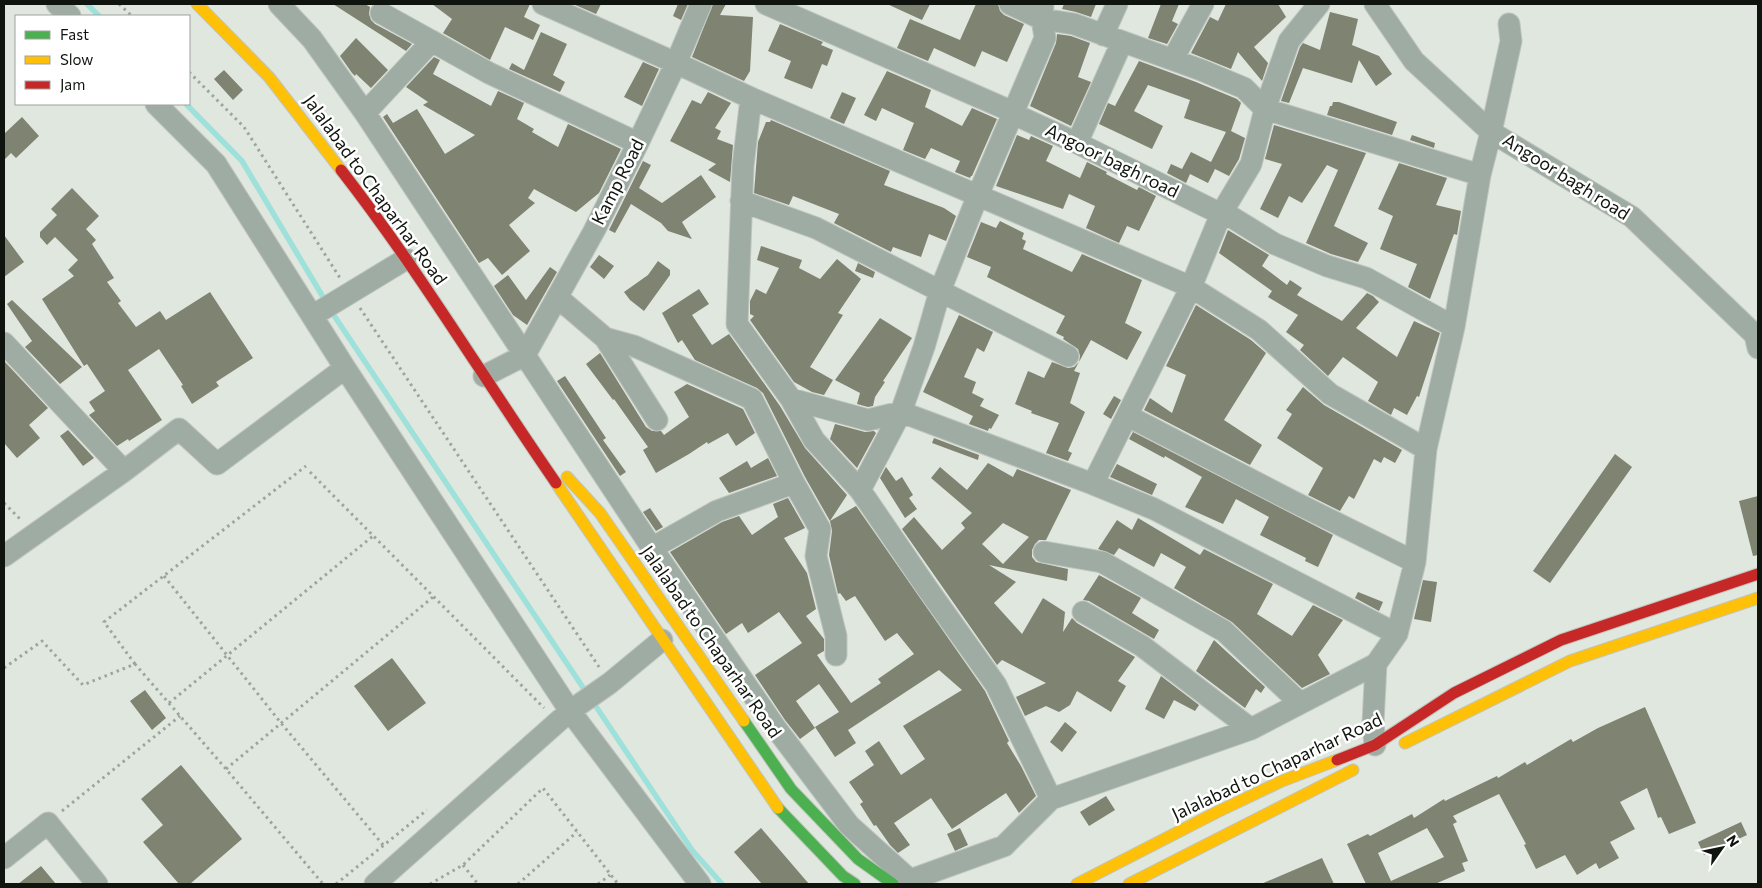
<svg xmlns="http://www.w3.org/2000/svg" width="1762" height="888" font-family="Commissioner,sans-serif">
	<rect width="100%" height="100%" fill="#e0e7de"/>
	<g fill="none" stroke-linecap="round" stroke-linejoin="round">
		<path stroke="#9ee0da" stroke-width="5.5" d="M87 4 99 16
			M186 104 242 161 323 297
			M333 314 584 689
			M595 705 692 850 722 884"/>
	</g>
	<path fill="#7f8371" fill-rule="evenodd" d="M333 4H365L370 7 369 14 371 20 375 24 412 44 406 51Z
		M432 4H530L524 17 540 25 533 40 505 27 490 60 443 33 452 19Z
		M573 4H601L596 14Z
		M678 4H688L681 20 673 16Z
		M713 4H726L720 15 753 17 750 71 744 81 692 57Z
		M887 4H930L922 20Z
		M976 4H998L1000 11 1004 15 1024 24 1007 62 982 51 975 67 934 48 928 61 897 48 910 19 960 40Z
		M1064 4H1096L1091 17 1076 12 1062 9Z
		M1161 4H1179L1172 21 1178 24 1167 44 1148 38Z
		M1226 4H1278L1286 17 1254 47 1268 63 1262 81 1238 52 1231 69 1191 53 1210 17 1218 21Z
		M1330 12 1358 19 1352 45 1379 56 1392 74 1376 86 1359 60 1352 83 1303 68 1289 103 1281 101 1300 47 1303 43 1320 50Z
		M780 24 823 42 821 45 833 50 827 66 822 64 812 89 784 78 791 61 768 51Z
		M541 32 567 44 553 75 565 82 560 92 509 69 512 63 524 70Z
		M1057 34 1071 36 1090 43 1078 77 1091 82 1071 126 1030 106 1056 43Z
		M356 38 388 70 371 88 356 74 355 76 352 73 340 56Z
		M434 57 440 60 433 74 491 106 498 91 524 103 517 119 534 129 532 132 558 147 568 124 621 149 599 193 576 212 534 189 528 198 535 203 509 225 530 251 502 275 488 258 479 263 383 117 387 114 393 123 417 109 445 154 475 135 423 105 428 102 406 87Z
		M1139 61 1196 82 1237 99 1241 103 1231 131 1245 138 1239 159 1229 176 1215 169 1208 183 1190 174 1186 183 1167 173 1171 164 1182 169 1191 152 1211 162 1226 132 1184 118 1190 100 1148 85 1134 111 1163 126 1152 149 1099 124 1108 103 1115 106Z
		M643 62 659 69 642 106 624 97Z
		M224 70 243 90 233 100 214 79Z
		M887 71 931 90 925 107 962 126 972 108 997 119 972 176H971L970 178 955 172 960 161 931 148 925 159 903 150 914 123 882 108 876 121 864 115Z
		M708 92 731 103 715 128 721 131 717 139 733 145 730 182 708 170 716 164 670 141 692 100 701 104Z
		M842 92 856 98 844 124 830 118Z
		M1333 102H1339L1397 122 1392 135 1327 115 1330 106H1332Z
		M22 117 39 136 16 158 11 153 4 160V134Z
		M771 120 890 171 884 185 944 208 956 216 946 241 929 234 921 257 893 247 891 252 834 223 839 214 793 196 789 205 754 193 758 142 766 122H770Z
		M1274 125 1366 153 1334 226 1368 243 1358 262 1331 254 1306 243 1338 170 1327 165 1302 203 1289 196 1278 218 1260 209 1282 164 1265 159Z
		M1017 135 1029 140 1031 136 1053 146 1046 161 1080 178 1087 162 1107 172 1106 174 1137 190 1139 187 1156 196 1139 231 1127 226 1119 243 1086 228 1095 206 1069 194 1063 209 996 186Z
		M1412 135 1435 143 1434 148 1410 140Z
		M643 161 651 165 639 188 662 203 701 175 716 197 682 222 692 239 668 231 661 223 631 204 615 233 609 230Z
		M1399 163 1447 178 1436 205 1461 211 1457 235 1454 234 1430 299 1408 287 1417 264 1380 249 1393 216 1378 209Z
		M72 188 99 216 86 229 96 240 92 244 114 278 107 282 121 301 118 303 136 327 160 311 166 320 210 292 253 358 216 382 219 386 192 404 181 386 183 385 159 349 128 370 162 420 129 441 128 439 117 446 89 415 95 411 89 402 105 391 87 364 84 366 42 299 74 276 68 270 78 260 55 237 47 245 40 237V232L57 215 51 209Z
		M1000 221 1024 233 1022 239 1026 241 1023 249 1072 272 1082 254 1142 280 1125 323 1142 332 1127 360 1091 340 1074 371 1080 373 1070 403 1085 412 1068 451 1072 453 1068 461 1046 453 1059 423 1031 413 1032 411 1015 404 1028 371 1044 378 1052 362 1068 368 1074 367 1079 362 1080 356 1078 349 1063 339 1064 337 1056 333 1065 316 987 277 991 267 967 257 981 222 996 228Z
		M1228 230 1269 255 1262 266 1287 285 1290 280 1302 288 1297 295 1342 321 1367 293 1373 296 1379 302 1356 328 1397 357 1414 321 1440 333 1419 397 1417 396 1407 415 1394 408 1391 415 1368 401 1378 382 1343 357 1328 376 1300 350 1304 345 1286 332 1298 315 1268 297 1272 291 1219 253Z
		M4 235 24 262 4 277Z
		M761 246 802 260 799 268 820 279 837 259 861 279 838 313 843 315 810 367 833 380 824 395 812 392 794 382 750 320 754 316 750 314V301L756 289 766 294 779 268 757 260Z
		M599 255 614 266 604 279 590 267Z
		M658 261 670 270V275L644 311 630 300 624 292 648 275Z
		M858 263 875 272 873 278 855 271Z
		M550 267 557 272 527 325 513 315 494 286 508 275 526 300Z
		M699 289 709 304 692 315 712 345 729 334 780 406 805 448 847 495 830 521 805 477 763 393 757 388 695 360 682 340 678 343 662 313Z
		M12 300 82 367 60 384 25 347 32 341 7 304Z
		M1196 305 1251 340 1266 353 1224 420 1262 445 1250 465 1144 410 1150 398 1172 413 1186 375 1166 366Z
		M959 315 993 332 984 352 977 348 964 377 976 382 972 393 984 399 980 406 999 415 991 429 989 428 988 431 969 424 973 416 923 392Z
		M880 318 912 338 883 381 885 382 875 397 873 406 868 407 857 404 860 393 835 380Z
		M600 353 646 427 652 431H661L664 435 689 417 674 392 687 384 743 409 755 433 736 446 728 433 708 444 707 442 689 454 656 473 643 450 648 447 614 399 613 400 586 364Z
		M5 362 48 408 29 425 40 438 17 458 4 443Z
		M565 376 606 438 603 440 626 472 620 476 557 381Z
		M1303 387 1324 405 1402 450 1395 463 1384 457 1381 463 1374 459 1354 499 1349 496 1340 511 1308 495 1323 468 1277 438 1292 414 1286 410Z
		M1114 396 1121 400 1111 419 1103 414Z
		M835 424 865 432 874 431 876 433 857 468 830 439Z
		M68 430 94 458 83 466 60 436Z
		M1133 432 1333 535 1318 567 1305 561 1306 558 1260 535 1269 517 1236 499 1223 524 1185 507 1202 477 1165 456 1164 458 1129 439Z
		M934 438 979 455 978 460 932 443Z
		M1615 454 1632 467 1550 583 1533 571Z
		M768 458 777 476 729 493 719 478 747 461 751 468Z
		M988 463 1013 477 1017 469 1071 490 1046 540H1039L1035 544 1032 550V557L1036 562 1068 569 1067 581 989 565 1016 582 994 603 1022 634 1043 598 1065 612 1063 632 1072 618 1077 623 1135 657 1118 681 1126 686 1111 712 1077 691 1070 705 1059 712 1046 706 1025 716 1016 697 1046 683 1002 660 997 665 902 529 914 517 942 550 965 528 961 523 972 513 931 478 940 467 967 490ZM1003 523 1029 537 1003 564 982 544Z
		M1117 464 1157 484 1152 495 1110 477Z
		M886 467 896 481 902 477 913 495 909 498 917 509 905 518 880 478Z
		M1758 496V555L1753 556 1739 501Z
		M788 498 805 528 784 538 807 573 816 609 806 616 824 639V651L817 655 851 703 881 683 878 679 914 654 897 633 885 641 855 596 846 601 840 593 838 594 829 555 832 531 830 521 856 506 985 691 1009 741 1007 743 1021 766 1036 796 1019 813 1006 793 952 829 931 798 894 823 910 845 898 853 890 845 876 825 874 826 860 804 863 802 849 782 874 765 865 751 879 741 901 775 925 759 903 726 962 690 939 670 848 730 856 743 835 757 815 727 839 712 819 684 796 701 815 728 800 739 785 720 755 675 802 643 779 612 748 633 742 623 726 634 670 552 722 522 739 516 752 535 778 517 773 504Z
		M650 508 663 527 656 531 643 512Z
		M1138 518 1200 555 1204 549 1273 584 1257 614 1292 636 1313 605 1343 620 1318 655 1330 674 1302 688 1232 622 1174 588 1186 567 1161 553 1154 567 1119 548 1114 555 1098 549 1117 520 1132 530Z
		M1099 575 1141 598 1132 613 1159 630 1154 639 1089 601 1083 600Z
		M1423 580 1437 582 1431 622 1414 619Z
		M1358 592 1383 602 1379 611 1355 598Z
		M1214 640 1265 687 1261 693 1256 689 1245 708 1196 671Z
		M392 658 426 703 388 731 354 686Z
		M1161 676 1199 705 1195 711 1174 700 1164 719 1145 709Z
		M145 690 166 718 152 730 130 701Z
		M1645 707 1696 823 1669 834 1661 817 1658 818 1647 788 1620 802 1635 829 1610 842 1619 858 1599 869 1596 863 1577 875 1565 855 1536 869 1524 845 1526 844 1499 794 1453 816 1457 822 1453 824 1468 861 1462 863 1465 871 1435 884H1366L1347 844 1368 834 1370 836 1412 814 1414 818 1444 799 1445 801 1497 776 1498 778 1525 762 1527 765 1571 739 1573 742 1598 728ZM1427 828 1444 857 1391 881 1378 853Z
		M1065 722 1077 732 1062 752 1050 742Z
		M181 765 242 839 190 884H179L143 842 163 825 141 799Z
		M1106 796 1115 810 1089 826 1080 812Z
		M1741 822 1747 835 1704 855 1698 842Z
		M761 828 809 884H762L734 852Z
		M960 828 968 845 955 851 947 834Z
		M1322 858 1334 884H1261L1294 870Z
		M41 866 56 884H18Z"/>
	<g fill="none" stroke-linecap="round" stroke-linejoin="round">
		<defs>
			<path id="street" d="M57 4 70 16
				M279 4 312 39 365 113 652 548 775 727 849 825 910 880 1004 846 1051 799 1251 729 1376 664
				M543 4 676 63 751 98 1191 287 1259 330 1330 394 1426 449
				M766 4 1013 112 1018 116 1077 143 1221 214 1233 218 1275 244 1327 266 1366 278 1454 327
				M1010 4 1042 19 1074 24 1201 70 1244 88 1265 109 1480 175
				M1375 4 1414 61 1491 132 1632 217 1755 335 1758 348
				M381 13 489 73 638 143
				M1103 35 1117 4
				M1173 59 1203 4
				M751 98 743 166 737 324 791 399 814 440 860 490 927 588 996 685 1051 799
				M156 104 216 164 345 368 570 711 700 884
				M365 113 432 41
				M1077 143 1122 42
				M741 201 816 228 1068 356
				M557 297 605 338 657 420
				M312 316 406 259
				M605 338 634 346 752 399 794 483 820 529 816 556 836 636V655
				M4 343 124 471
				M484 376 525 355 594 231 638 143 676 63 701 4
				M791 399 868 420 901 412 1093 484 1154 509 1397 634
				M1128 416 1292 501 1415 562
				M1093 484 1191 287 1221 214 1251 164 1265 109 1289 41 1319 4
				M860 490 901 412 924 347 940 291 978 195 1045 38 1042 19 1043 4
				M652 548 717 511 794 483
				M1044 552 1102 562 1224 631 1300 703
				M4 556 124 471 179 429 217 464 345 368
				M1083 612 1142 646 1251 729
				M1375 745 1373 723 1376 664 1397 634 1415 562 1426 449 1454 327 1480 175 1491 132 1511 41 1509 24
				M4 858 48 823 97 884
				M375 884 570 711 610 683 662 640"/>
			<path id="fast" d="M744 721 791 789 858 859 893 884
				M778 808 843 876 855 884"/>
			<path id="slow" d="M197 4 269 77 341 170
				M567 477 600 513 744 721
				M556 483 778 808
				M1405 743 1570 661 1758 598
				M1077 884 1217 812 1282 781 1337 760
				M1129 884 1353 770"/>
			<path id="jam" d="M341 170C419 270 484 379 556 483
				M1337 760 1375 745 1454 693 1561 640 1758 574"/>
		</defs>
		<use href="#street" stroke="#bfc4be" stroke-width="23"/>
		<use href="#fast" stroke="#bfc4be" stroke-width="13"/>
		<use href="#slow" stroke="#bfc4be" stroke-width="13"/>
		<use href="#jam" stroke="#bfc4be" stroke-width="13"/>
		<path stroke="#9ba69f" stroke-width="3" stroke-dasharray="2.5 4" stroke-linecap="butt" d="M119 4 132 16
			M189 72 244 127 340 278
			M360 308 599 667
			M310 472 544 708
			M4 503 21 520
			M164 576 281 723 384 846
			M135 664 104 622 306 466
			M4 668 42 641 83 685 135 664 226 769 323 884
			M169 703 373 536
			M226 769 433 597
			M62 811 180 716
			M463 865 478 884
			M336 884 427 810
			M430 884 463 865 543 788 618 884
			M518 884 577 832
			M598 884 610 875"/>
		<use href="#street" stroke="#9eaca3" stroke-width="21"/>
		<use href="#fast" stroke="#4caf50" stroke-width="11"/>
		<use href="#slow" stroke="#ffc107" stroke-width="11"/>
		<use href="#jam" stroke="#c62828" stroke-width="11"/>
	</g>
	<g text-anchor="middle" stroke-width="5" stroke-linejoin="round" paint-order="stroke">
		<g font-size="18" fill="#0f140e" stroke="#fff">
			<text transform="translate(1112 161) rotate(26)" y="6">Angoor bagh road</text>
			<text transform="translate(1566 177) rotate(32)" y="6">Angoor bagh road</text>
			<text transform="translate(618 182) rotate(-63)" y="6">Kamp Road</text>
			<text transform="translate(375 190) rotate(54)" y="6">Jalalabad to Chaparhar Road</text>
			<text transform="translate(711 642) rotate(55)" y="6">Jalalabad to Chaparhar Road</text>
			<text transform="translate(1277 767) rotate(-25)" y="6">Jalalabad to Chaparhar Road</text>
		</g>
	</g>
	<rect width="1762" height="888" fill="none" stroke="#0f140e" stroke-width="10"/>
	<rect x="15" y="15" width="175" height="90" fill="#ffffff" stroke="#9fa19f"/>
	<rect x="25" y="31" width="25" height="8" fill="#4caf50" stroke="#9fa19f"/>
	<text x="60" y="40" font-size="15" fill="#0f140e">Fast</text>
	<rect x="25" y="56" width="25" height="8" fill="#ffc107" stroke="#9fa19f"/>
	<text x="60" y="65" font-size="15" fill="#0f140e">Slow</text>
	<rect x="25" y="81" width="25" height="8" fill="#c62828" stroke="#9fa19f"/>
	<text x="60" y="90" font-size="15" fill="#0f140e">Jam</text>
	<g transform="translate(1722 848) rotate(57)" stroke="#ffffff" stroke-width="4" paint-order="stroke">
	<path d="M0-4L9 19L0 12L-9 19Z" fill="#0f140e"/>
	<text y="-8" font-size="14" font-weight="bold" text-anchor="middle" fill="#0f140e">N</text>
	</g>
</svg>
